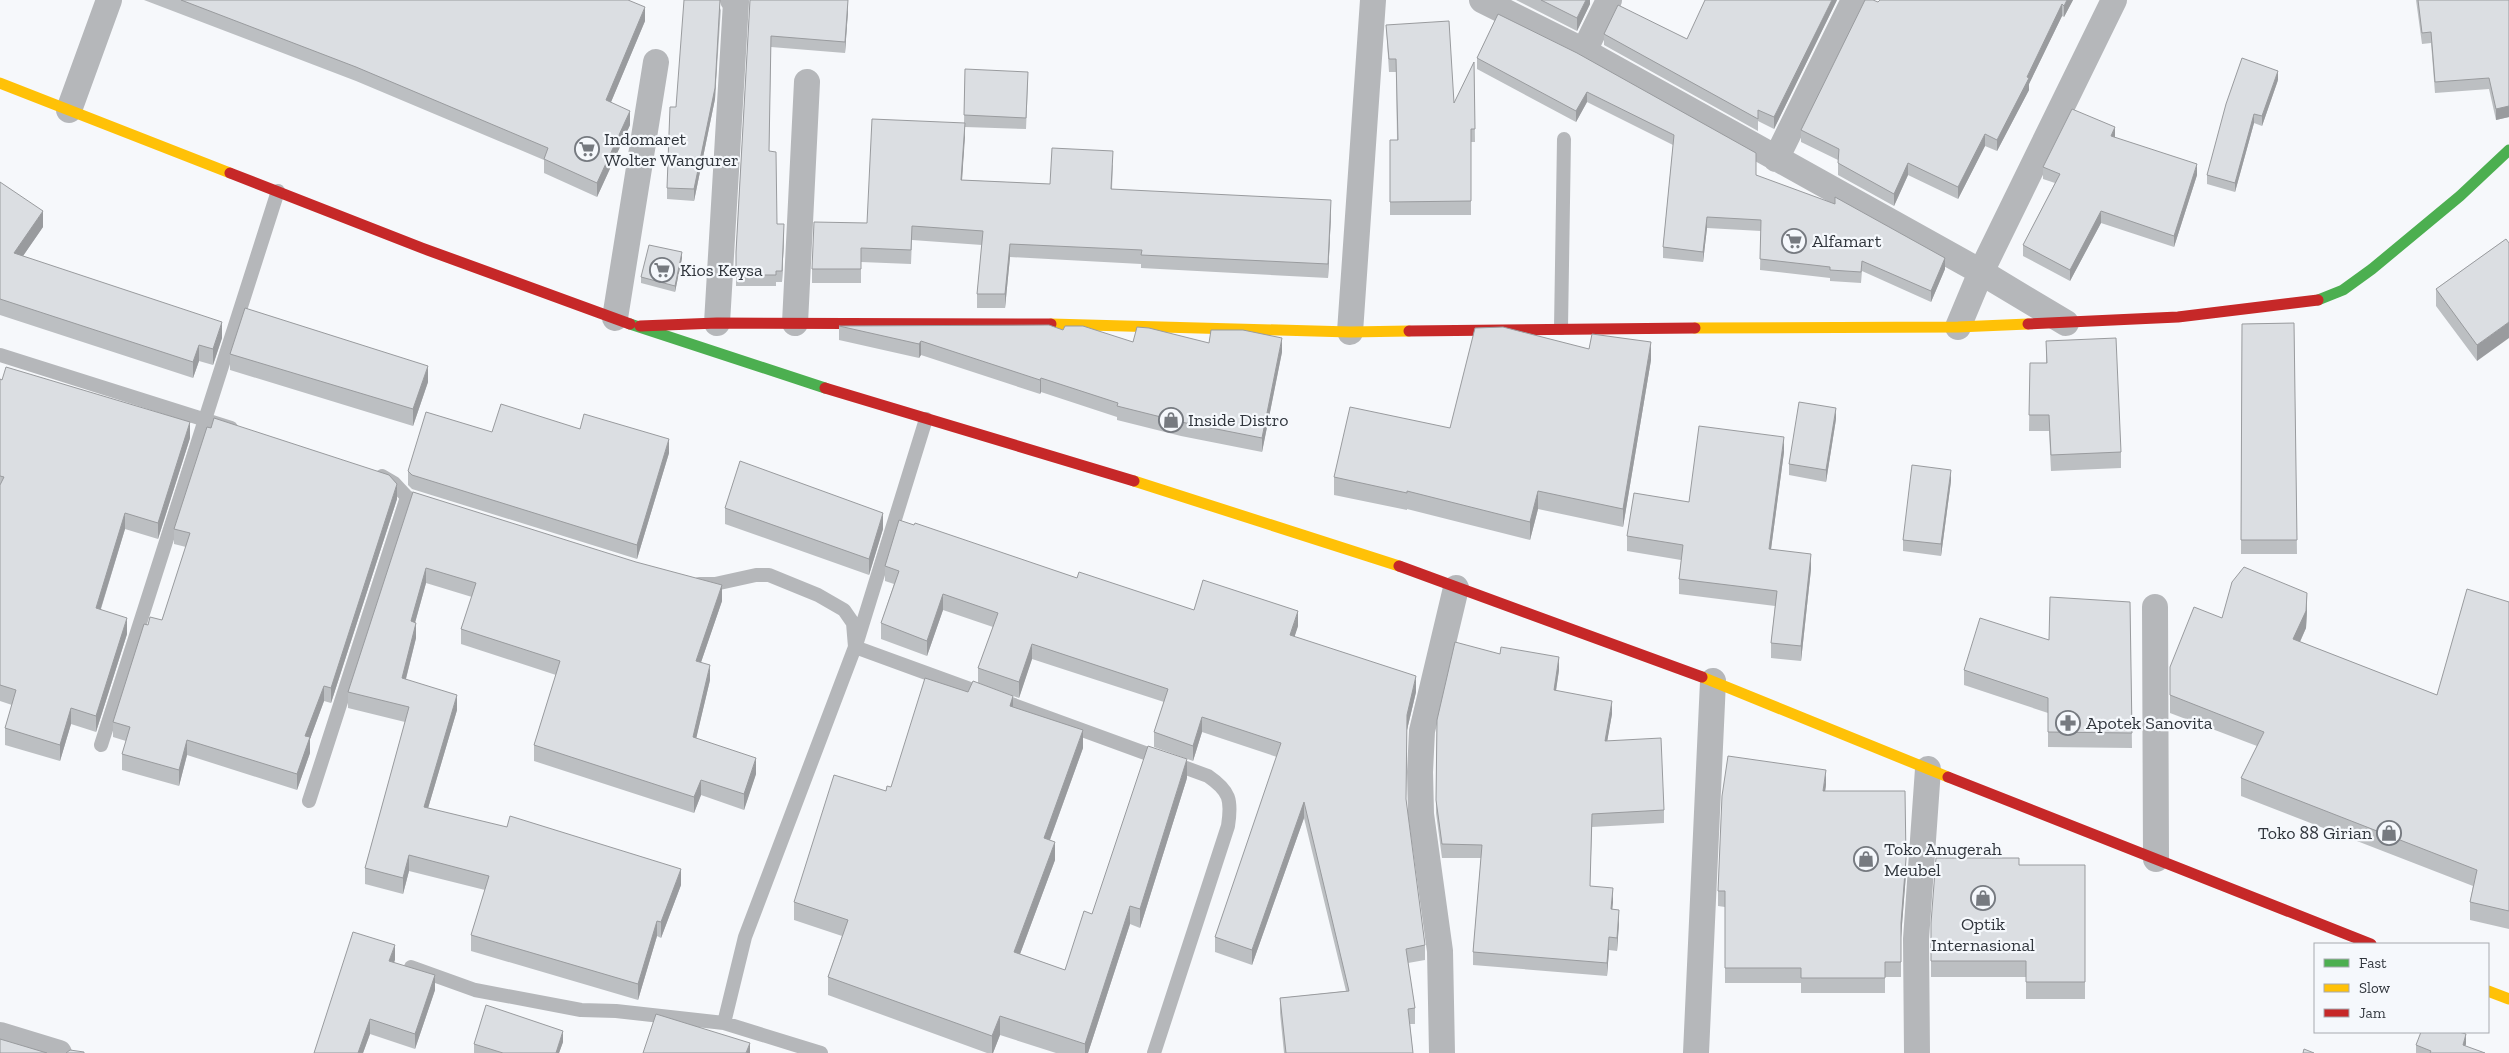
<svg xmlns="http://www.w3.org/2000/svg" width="2509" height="1053" font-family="'Zilla Slab',serif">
	<rect width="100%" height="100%" fill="#f6f8fb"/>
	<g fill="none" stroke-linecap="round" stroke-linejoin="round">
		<path stroke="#b5b7ba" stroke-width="14" d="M1561 328 1564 139
			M0 355 231 428
			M382 476 394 483 407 497 429 505
			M699 584H715L756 575H769L818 595 844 610 853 623 855 647
			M857 642 926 419
			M101 745 278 191
			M309 801 407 497
			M411 967 475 990 581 1010 616 1011 724 1023 821 1053
			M724 1023 745 937 855 647 1208 776C1230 791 1232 800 1228 826L1154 1053"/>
		<path stroke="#b5b7ba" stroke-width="26" d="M1482 0 1584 51 1981 272 2066 323
			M1584 51 1609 0
			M69 110 109 0
			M1776 159 1854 0
			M615 318 656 62
			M717 323 736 2 733 0
			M795 323 807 82
			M1958 327 1981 272 2114 0
			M1350 332 1373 0
			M2155 607 2156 859
			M0 1035 59 1053
			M1442 1053 1440 951 1421 814 1420 772 1422 731 1456 588
			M1696 1053 1713 681
			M1917 1053 1916 939 1928 769"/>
		<path stroke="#4caf50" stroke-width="11" d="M2318 300 2343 290 2372 269 2460 196 2509 150
			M630 324 825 388"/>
		<path stroke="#ffc107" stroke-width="11" d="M0 83 230 173
			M1051 324 1350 332 1409 331
			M1695 328 1958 327 2028 324
			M1134 481 1399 566
			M1702 677 1948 777
			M2488 991 2509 999"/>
		<path stroke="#c62828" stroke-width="11" d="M230 173 422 248 630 324
			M2028 324 2178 317 2318 300
			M640 326 717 323 1051 324
			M1409 331 1695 328
			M825 388 1134 481
			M1399 566 1702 677
			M1948 777 2371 944"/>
	</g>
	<path fill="#bcbfc2" d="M144 0H628L645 21 611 102 630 125 597 197 544 173V160L356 81Z
		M750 0 848 11 845 53 771 47 769 151 777 224 784 236 782 282H776V286H736V252Z
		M1516 0H1590V4L1577 31Z
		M1837 0 1774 129 1758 121V131L1604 45V34L1687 39Z
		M1880 0H2073L2064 17 2062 16 2029 84V90L1997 151 1985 146 1958 199 1908 175 1894 206 1838 175V160L1801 142V130Z
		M2416 0H2509V117L2496 120 2489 89 2435 93 2431 43 2422 44Z
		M721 8 715 99 694 201 667 199V188L676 107Z
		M1498 14 1756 175 1945 269 1931 302 1862 271 1861 283 1830 281V278L1760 270 1761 231 1707 228 1703 262 1663 258V247L1673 145 1587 102 1576 122 1477 69V58Z
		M1386 25 1454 103 1474 62 1475 142H1471V215H1390V140H1397L1396 72H1389Z
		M965 69 1028 83 1026 129 965 127 962 180 1050 184 1113 165 1112 189 1331 214 1328 278 1141 268V264L1010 257 1005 308H977V294L982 245 912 240 911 264 861 262V283H812V269L867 223 964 123Z
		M2278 80 2262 126 2254 123 2235 192 2207 184V175Z
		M2115 138 2197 175 2174 247 2101 223 2070 281 2023 256V245L2055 183 2043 179V167Z
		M0 182 43 227 23 256 222 338 213 365 199 361 193 378 0 315Z
		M2506 239 2477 361 2436 306V289Z
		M682 258 675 292 641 283V277Z
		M2294 323 2297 554H2241L2242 324Z
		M839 326 1063 330 1133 342 1209 343 1282 352 1262 452 1181 436 1117 420V417L1041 392 1040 394 921 355 919 358 839 340Z
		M2046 341 2121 452V468L2051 471 2049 431H2029L2030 363H2046Z
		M1589 349 1651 360 1623 527 1538 509 1530 540 1407 509V510L1334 495V477L1450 428Z
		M230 354 428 382 413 426 230 370Z
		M0 379 190 438 158 539 125 529 101 609 127 634 96 732 71 724 60 761 5 745V728L12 705 0 701Z
		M1836 419 1826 482 1789 475V464Z
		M580 429 669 453 637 559 412 489 408 485V471L492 432Z
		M1784 452 1771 549 1811 569 1801 661 1771 658V643L1775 606 1679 594V579L1681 560 1627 551V536L1689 502Z
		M1951 481 1941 556 1903 551V540Z
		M413 492 722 601 701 662 710 680 696 738 756 774 744 810 701 795 694 813 534 761V745L556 675 461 644V629L472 597 426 583 415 623 416 638 406 679 457 710 428 808 681 885 661 938 657 936 638 1000 471 951V935L485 890 409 871 403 894 365 884V868L405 722 348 708V692Z
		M397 499 331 703 324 701 310 739V753L297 790 187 755 179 786 122 770V754L126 741 113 737V722L148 625 162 620 186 547 174 544V529Z
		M725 508 883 529 869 575 725 524Z
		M914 525 1077 578 1194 610 1298 626 1294 637 1416 692 1407 730 1406 800 1425 945V960L1408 963 1415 1008V1024H1410L1413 1053H1284L1280 1013V998L1346 991 1304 818 1252 965 1215 952V937L1277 757 1202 732 1193 761 1154 747V732L1164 702 1032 659 1019 698 978 683V668L993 627 943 610 927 656 881 639V623L894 584 885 581V566Z
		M2130 602 2132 748 2048 747V713L1964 685V670L2049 640Z
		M2509 602V929L2470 920V902L2473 886 2241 796V778L2257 746 2170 713V667L2222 618 2307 611 2306 628 2300 642 2437 695Z
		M1559 670 1556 691 1612 714 1607 741 1664 810V823L1592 827 1590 886 1613 902 1612 909 1619 923 1617 951 1609 950 1607 976 1473 965V952L1481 858H1442L1436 813 1437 720Z
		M1013 707 1083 748 1050 840 1055 860 1020 954 1065 970 1092 914 1187 778 1140 928 1130 924 1088 1053H1056L1000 1035 993 1053H987L828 995V977L842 936 794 920V902L886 791Z
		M1826 785 1825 791 1906 874 1901 936V977H1885V993H1801V983H1725V907L1718 906V891Z
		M2019 865H2085V999H2026V977H1931V923Z
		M395 960 394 962 435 990 415 1049 370 1034 363 1053H314Z
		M563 1042 559 1053H474V1044Z
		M2466 1044 2465 1046 2485 1053H2416V1045Z"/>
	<path fill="#999b9e" d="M720 0 715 99 694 201V189Z
		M848 0V11L845 53V42Z
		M1586 0H1590V4L1577 31V18Z
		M1832 0H1837L1774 129V117Z
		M2067 0H2073L2064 17V6Z
		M2062 4V16L2029 84V90L1997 151V140Z
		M645 7V21L606 114V100Z
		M2278 71V80L2262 126V116Z
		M1587 92V102L1576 122V111Z
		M2509 106V117L2496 120V109Z
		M630 111V125L597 197V183Z
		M2254 114V123L2235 192V183Z
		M965 123V137L961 194V180Z
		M2115 127V138L2111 136Z
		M1985 134V146L1958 199V187Z
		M1908 163V175L1894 206V194Z
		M2197 164V175L2174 247V236Z
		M1331 200V214L1328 278V264Z
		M43 211V227L14 269V253Z
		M2101 211V223L2070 281V270Z
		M1707 217V228L1703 262V252Z
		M784 224V236L782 282V271Z
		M1010 244V257L1005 308V294Z
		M682 252V258L675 292V286Z
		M1945 258V269L1931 302V291Z
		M222 322V338L213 365V349Z
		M2509 322V338L2477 361V345Z
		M1282 338V352L1262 452V438Z
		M921 341V355L919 358V344Z
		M1651 342V360L1623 527V509Z
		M199 345V361L193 378V362Z
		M428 366V382L413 426V409Z
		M1041 378V392L1040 394V380Z
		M1836 408V419L1826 482V470Z
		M190 422V438L158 539V523Z
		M1784 437V452L1769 564V549Z
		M669 439V453L637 559V545Z
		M1951 470V481L1941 556V544Z
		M397 484V499L331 703V688Z
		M1538 491V509L1530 540V522Z
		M125 513V529L96 624V608Z
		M883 513V529L869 575V559Z
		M1811 554V569L1801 661V646Z
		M426 568V583L411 637V621Z
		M722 585V601L696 677V661Z
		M2307 593V611L2306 628 2293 657V639Z
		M943 594V610L927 656V641Z
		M1298 611V626L1290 651V635Z
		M127 618V634L96 732V716Z
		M416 623V638L402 694V678Z
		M1032 644V659L1019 698V682Z
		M1559 657V670L1554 703V690Z
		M710 665V680L693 752V737Z
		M1416 676V692L1407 730V715Z
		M324 686V701L310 739V753L297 790V774L305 736Z
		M457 695V710L424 822V807Z
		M1013 696V714L1010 706Z
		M1612 701V714L1605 754V741Z
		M71 708V724L60 761V745Z
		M1202 717V732L1193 761V746Z
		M1083 730V748L1044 856V838Z
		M187 740V755L179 786V770Z
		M756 758V774L744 810V794Z
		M1187 759V778L1140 928V909Z
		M1826 770V785L1823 806V791Z
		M701 780V795L694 813V797Z
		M1304 802V818L1252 965V950Z
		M1055 842V860L1014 970V952Z
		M409 855V871L403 894V878Z
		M1906 859V874L1901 938V923Z
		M681 869V885L661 938V922Z
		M1613 888V902L1611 922V909Z
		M1130 906V924L1088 1053H1085V1044Z
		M1619 910V923L1617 951V938Z
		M657 921V936L638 1000V984Z
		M1609 937V950L1607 976V963Z
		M395 945V960L389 975V961Z
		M435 975V990L415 1049V1034Z
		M1000 1016V1035L993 1053H992V1036Z
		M370 1019V1034L363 1053H358Z
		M563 1031V1042L559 1053H556Z
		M2466 1034V1044L2463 1053V1045Z
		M750 1043V1053H746Z"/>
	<path fill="#dbdee2" stroke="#999b9e" d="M181 0H628L645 7 606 100 630 111 597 183 544 159 548 148 356 67Z
		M684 0H720L715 88 694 189 667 188 670 107H676Z
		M750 0H848L845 42 771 36 769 151 776 152 777 224H784L782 271H776V275H736V252Z
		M1541 0H1586L1577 18Z
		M1705 0H1832L1774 117 1758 110V119L1604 34 1618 5 1687 39Z
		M1865 0H1873L1878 2 1880 0H2067L2064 6 2062 4 2027 77 2029 78 1997 140 1985 134 1958 187 1908 163 1894 194 1838 163 1839 149 1801 130Z
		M2418 0H2509V106L2496 109 2489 78 2435 82 2431 32 2422 33Z
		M1498 14 1577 53 1756 153V175L1835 204V197L1945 258 1931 291 1862 261 1861 272 1830 270V267L1760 259 1761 220 1707 217 1703 252 1663 247 1674 135 1587 92 1576 111 1477 58Z
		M1449 21 1454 103 1474 62 1475 129H1471V201L1390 202V140H1398L1396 59H1389L1386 25Z
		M2242 58 2278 71 2262 116 2254 114 2235 183 2207 175 2226 104Z
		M965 69 1028 72 1026 118 964 115Z
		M2072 109 2115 127 2111 136 2197 164 2174 236 2101 211 2070 270 2023 245 2060 174 2043 167Z
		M872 119 965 123 961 180 1050 184 1052 148 1113 151 1111 189 1331 200 1328 264 1141 255 1142 250 1010 244 1005 294H977L983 231 912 226 911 250 861 248V269H812L814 222 867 223Z
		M0 182 43 211 14 253 222 322 213 349 199 345 193 362 0 299Z
		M2506 239 2509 243V322L2477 345 2436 289Z
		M649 245 682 252 675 286 641 277Z
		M245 308 428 366 413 409 230 354Z
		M2294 323 2297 540H2241L2242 324Z
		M1049 325 1063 330 1065 326H1083L1133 342 1137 327 1149 328 1209 343 1211 330H1243L1282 338 1262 438 1181 422 1117 406 1118 403 1041 378 1040 380 921 341 919 344 839 326Z
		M1503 327 1589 349 1592 334 1651 342 1623 509 1538 491 1530 522 1407 491V493L1334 477 1350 407 1450 428 1475 328Z
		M2116 338 2121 452 2051 455 2049 415H2029L2030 363H2047L2046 341Z
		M6 367 190 422 158 523 125 513 96 608 127 618 96 716 71 708 60 745 5 728 16 690 0 685V485L4 477 0 476V379L2 380Z
		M1799 402 1836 408 1826 470 1789 464Z
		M501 404 580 429 584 414 669 439 637 545 412 475 408 471 426 412 492 432Z
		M214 418 389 475 397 484 331 688 324 686 305 736 310 737 297 774 187 740 179 770 122 754 130 727 113 722 144 624 148 625 150 617 162 620 190 533 174 529 207 427 211 428Z
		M1699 426 1784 437 1769 549 1811 554 1801 646 1771 643 1777 591 1679 579 1683 545 1627 536 1634 493 1689 502Z
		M740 461 883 513 869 559 725 508Z
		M1912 465 1951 470 1941 544 1903 540Z
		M413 492 636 562 722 585 696 661 710 665 693 737 756 758 744 794 701 780 694 797 534 745 560 661 461 629 476 583 426 568 411 621 416 623 402 678 457 695 424 807 507 827 510 816 681 869 661 922 657 921 638 984 471 935 489 876 409 855 403 878 365 868 409 707 348 692Z
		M899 520 914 525 915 523 1077 578 1079 572 1194 610 1203 580 1298 611 1290 635 1416 676 1407 715 1406 799 1425 945 1406 949 1415 1008 1408 1009 1413 1053H1286L1280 998 1349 991 1304 802 1252 950 1215 937 1281 743 1202 717 1193 746 1154 732 1168 689 1032 644 1019 682 978 668 998 613 943 594 927 641 881 623 899 571 885 566Z
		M2244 567 2307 593 2306 611 2293 639 2437 695 2467 589 2509 602V911L2470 902 2477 870 2241 778 2264 732 2170 695V667L2194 607 2222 618 2232 582Z
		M2050 597 2130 602 2132 733 2048 732V698L1964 670 1980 618 2049 640Z
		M1455 642 1500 654 1501 647 1559 657 1554 690 1612 701 1605 741 1661 738 1664 810 1592 814 1590 886 1613 888 1611 909 1619 910 1617 938 1609 937 1607 963 1473 952 1482 845 1442 844 1436 800 1437 720Z
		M925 678 968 692 973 681 1013 696 1010 706 1083 730 1044 838 1055 842 1014 952 1065 970 1084 911 1092 914 1148 746 1187 759 1140 909 1130 906 1085 1044 1000 1016 992 1036 828 977 848 920 794 902 834 775 886 791 887 786 891 787Z
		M1728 756 1826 770 1823 791H1905L1906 859 1901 923V962H1885V978H1801V968H1725V891H1718L1722 796Z
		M1936 858H2019V865H2085V982H2026V961H1931V923Z
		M353 932 395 945 389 961 435 975 415 1034 370 1019 358 1053H314Z
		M486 1005 563 1031 556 1053H503L474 1044Z
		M656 1014 750 1043 746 1053H643Z
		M2421 1032H2459L2466 1034 2463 1045 2485 1053H2430L2431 1051 2416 1045Z
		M0 1039 47 1053H0Z
		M2304 1049 2314 1053H2303Z
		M70 1050 84 1052V1053H66Z"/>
	<defs>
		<symbol id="supermarket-ring" viewBox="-11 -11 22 22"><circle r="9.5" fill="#f5f8fc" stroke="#767a80" stroke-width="1.5"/><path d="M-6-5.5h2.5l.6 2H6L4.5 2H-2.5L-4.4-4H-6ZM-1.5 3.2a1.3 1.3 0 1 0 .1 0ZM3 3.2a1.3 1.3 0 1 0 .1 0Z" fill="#767a80"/></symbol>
		<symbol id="shop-ring" viewBox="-11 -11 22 22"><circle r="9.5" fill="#f5f8fc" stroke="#767a80" stroke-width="1.5"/><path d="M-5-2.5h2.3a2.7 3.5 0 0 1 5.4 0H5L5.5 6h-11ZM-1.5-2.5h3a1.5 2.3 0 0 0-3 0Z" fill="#767a80"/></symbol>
		<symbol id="pharmacy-ring" viewBox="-11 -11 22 22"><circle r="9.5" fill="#f5f8fc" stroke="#767a80" stroke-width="1.5"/><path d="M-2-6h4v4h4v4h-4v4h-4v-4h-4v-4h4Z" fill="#767a80"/></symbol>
	</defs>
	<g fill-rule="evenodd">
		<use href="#supermarket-ring" x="573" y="135" width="28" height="28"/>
		<use href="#supermarket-ring" x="1780" y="227" width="28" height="28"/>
		<use href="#supermarket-ring" x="648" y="256" width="28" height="28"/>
		<use href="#shop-ring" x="1157" y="406" width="28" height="28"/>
		<use href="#pharmacy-ring" x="2054" y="709" width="28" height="28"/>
		<use href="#shop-ring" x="2375" y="819" width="28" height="28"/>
		<use href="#shop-ring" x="1852" y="845" width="28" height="28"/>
		<use href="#shop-ring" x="1969" y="884" width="28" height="28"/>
	</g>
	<g text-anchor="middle" stroke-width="4.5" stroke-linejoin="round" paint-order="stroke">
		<g font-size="18" fill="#31363d" stroke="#f5f8fc" text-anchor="start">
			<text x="604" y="145">Indomaret<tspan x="604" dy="21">Wolter Wangurer</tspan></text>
			<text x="1812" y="247">Alfamart</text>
			<text x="680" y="276">Kios Keysa</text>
			<text x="1188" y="426">Inside Distro</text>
			<text x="2086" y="729">Apotek Sanovita</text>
			<text x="2372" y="839" text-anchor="end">Toko 88 Girian</text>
			<text x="1884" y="855">Toko Anugerah<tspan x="1884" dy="21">Meubel</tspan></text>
			<text x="1983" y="930" text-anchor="middle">Optik<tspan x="1983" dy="21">Internasional</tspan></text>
		</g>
	</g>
	<rect x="2314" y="943" width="175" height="90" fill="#f5f8fc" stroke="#a7aab0"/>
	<rect x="2324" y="959" width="25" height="8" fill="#4caf50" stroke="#a7aab0"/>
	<text x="2359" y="968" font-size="15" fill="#31363d">Fast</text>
	<rect x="2324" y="984" width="25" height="8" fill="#ffc107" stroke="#a7aab0"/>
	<text x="2359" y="993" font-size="15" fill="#31363d">Slow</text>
	<rect x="2324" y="1009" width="25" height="8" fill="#c62828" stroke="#a7aab0"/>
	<text x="2359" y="1018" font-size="15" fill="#31363d">Jam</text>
</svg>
